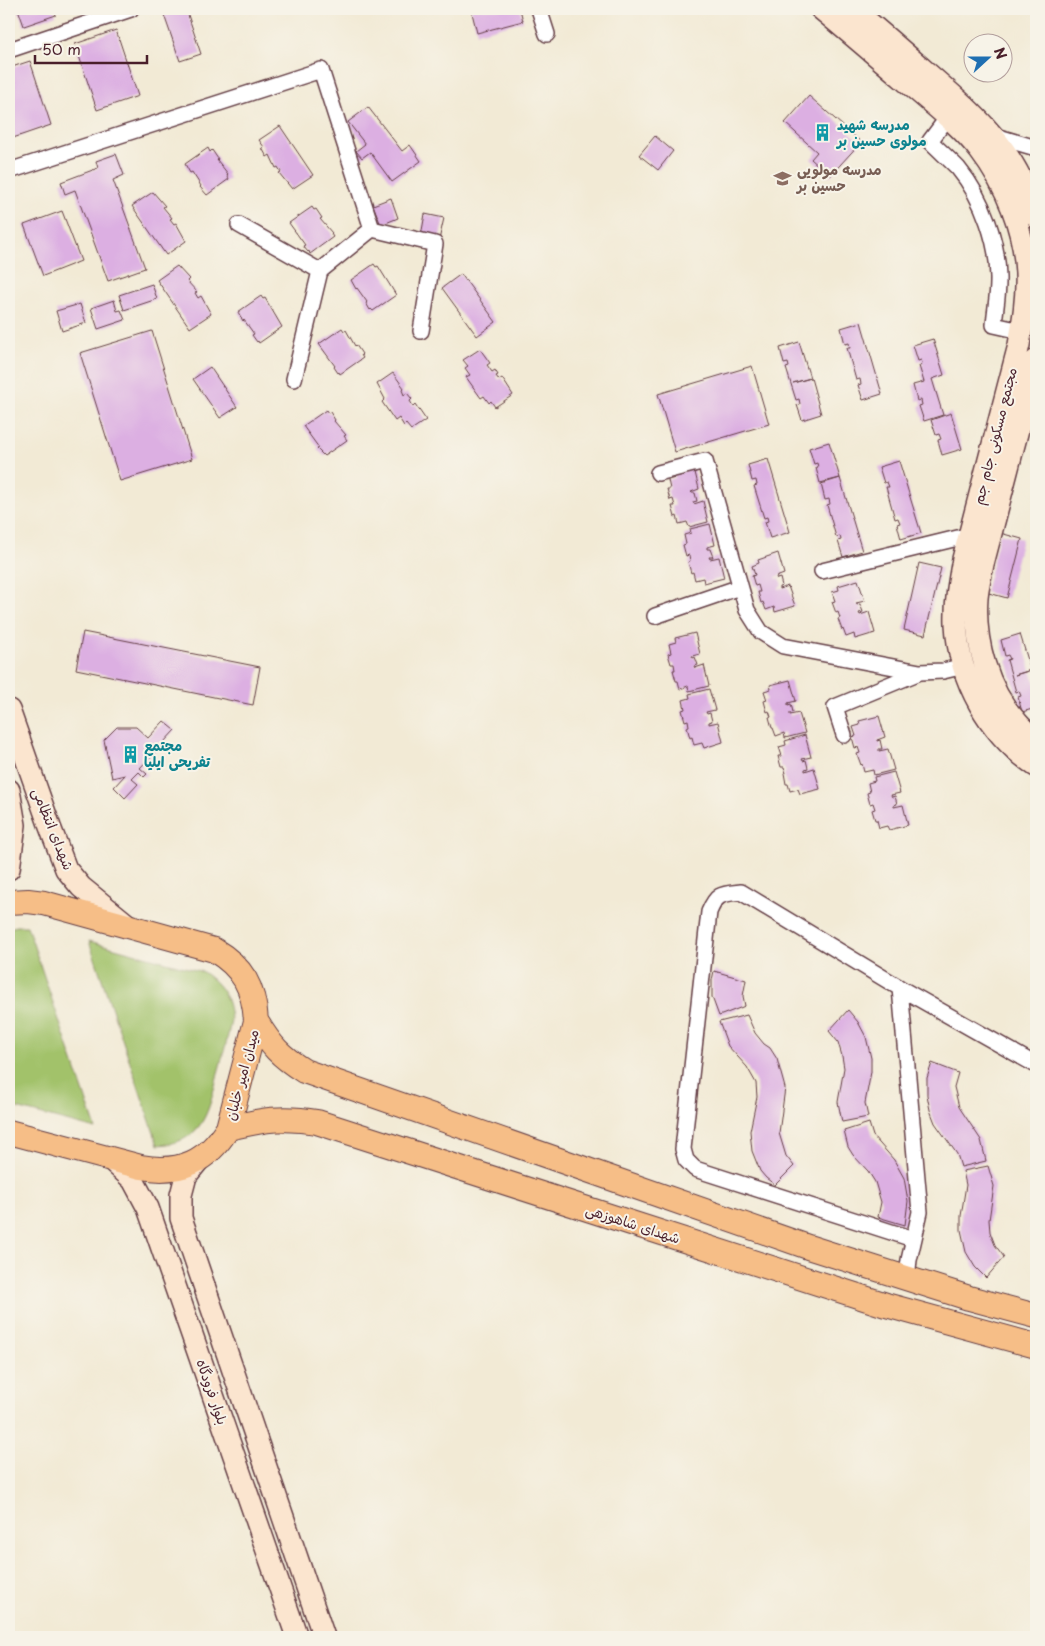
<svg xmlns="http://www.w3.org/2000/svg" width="1045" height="1646" font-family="'Playpen Sans','Playpen Sans Arabic',sans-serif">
	<rect width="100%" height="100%" fill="#f7f3e8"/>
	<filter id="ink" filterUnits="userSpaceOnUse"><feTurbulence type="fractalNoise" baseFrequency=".02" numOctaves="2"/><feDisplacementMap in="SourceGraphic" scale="10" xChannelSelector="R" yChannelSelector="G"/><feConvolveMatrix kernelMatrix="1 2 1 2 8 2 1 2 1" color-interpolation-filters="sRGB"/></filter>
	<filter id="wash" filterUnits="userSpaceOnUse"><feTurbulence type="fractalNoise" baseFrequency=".0096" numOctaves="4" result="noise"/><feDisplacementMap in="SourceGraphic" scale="20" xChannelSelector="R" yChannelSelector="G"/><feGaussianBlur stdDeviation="1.12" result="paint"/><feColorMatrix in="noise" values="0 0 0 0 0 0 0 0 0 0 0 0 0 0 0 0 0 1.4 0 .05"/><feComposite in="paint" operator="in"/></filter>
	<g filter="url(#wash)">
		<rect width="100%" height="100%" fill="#f2ead5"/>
		<path fill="#a2c26a" stroke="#76704a" d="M17 926H27L96 1129 9 1106V928Z
			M89 941 203 972C221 984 230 999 231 1020 228 1038 223 1055 218 1073 209 1110 204 1143 158 1145Z"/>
		<g id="blocks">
			<path fill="#dcafe2" d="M18 9H54L56 15 24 26Z
				M173 9H186L201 54 180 61 163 12Z
				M471 9H520L523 21 477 33Z
				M116 30 138 96 97 110 75 44Z
				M30 61 51 125 10 139 9 68Z
				M809 96 861 142 830 176 811 159 817 152 785 123Z
				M368 107 402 151 410 145 421 161 392 182 370 152 362 158 356 151 365 144 348 122Z
				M280 126 313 175 292 189 279 173 281 172 278 167 276 168 270 155 267 157 262 148 264 147 259 140Z
				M655 136 673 151 658 170 639 155Z
				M208 148 210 152 212 150 218 159 217 160 228 174 227 175 229 179 207 195 200 187 201 186 192 172 190 173 185 164Z
				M116 154 124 175 113 180 145 268 108 281 75 190 65 194 61 182 98 168 96 161Z
				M153 192 165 206 163 207 172 218 170 219 174 224 176 223 186 241 166 255 132 206Z
				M391 198 398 218 381 225 373 205Z
				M312 207 314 210 316 209 322 218 320 219 332 233 331 234 333 237 310 254 309 251 308 252 303 246 305 245 289 223Z
				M62 211 81 261 43 276 24 225Z
				M425 214 444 218 439 240 421 236Z
				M374 264 376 267 378 266 396 295 373 311 371 309 370 310 366 303 367 302 357 288 356 289 351 280Z
				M177 266 189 279 187 281 197 292 195 293 198 298 201 296 211 314 190 328 157 280Z
				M461 274 496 322 477 336 442 288Z
				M152 284 157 299 124 310 119 295Z
				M261 296 263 299 265 298 282 327 259 343 258 341 257 342 252 335 254 334 244 320 243 321 238 312Z
				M114 300 117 311 121 310 125 320 98 329 91 308Z
				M80 304 86 323 62 331 56 311Z
				M861 322 882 394 863 400 858 385 861 384 860 379 856 380 847 348H850L849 343 845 344 841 328Z
				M342 328 344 331 346 330 355 346 356 345 362 354 361 355 363 358 340 374 339 372 338 373 334 367 335 366 319 344Z
				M152 331 192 459 120 481 80 353Z
				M933 339 944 375 932 379 943 415 924 421 919 406 922 405 921 400 917 401 913 385 924 382 919 366 923 365 921 360 918 361 913 345Z
				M799 342 810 378 793 383 811 378 821 414 802 420 797 405 800 404 799 399 796 400 786 368 789 367 788 363 784 364 780 348Z
				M480 349 490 363 487 365 492 372 495 370 498 375 496 376 499 380 502 378 513 395 495 407 491 401 489 403 484 396 481 398 466 377 470 375 465 368 468 366 463 360Z
				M752 366 769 424 675 452 658 394Z
				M210 367 237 407 220 418 193 379Z
				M393 373 404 388 402 390 404 395 407 393 412 399 410 401 413 406 415 404 426 420 411 430 406 424 404 426 399 418 395 421 382 402 385 399 377 384Z
				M326 410 328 413 330 412 335 420 334 421 346 435 344 436 347 440 324 456 317 449 319 448 303 426Z
				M951 413 962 449 942 455 938 440 941 439 939 434 936 435 931 420Z
				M829 442 840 478 820 483 816 468 818 467 817 463 814 464 809 448Z
				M768 459 790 532 770 538 765 522 768 521 767 517 764 518 754 486 757 485 756 480 752 481 748 465Z
				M899 461 921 533 901 539 897 524 900 523 898 518 895 519 886 487H889L887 482 884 483 879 467Z
				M694 468 699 489 691 492 692 493H695L697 501 693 502 694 504 703 501 708 522 689 527 687 522 679 524 677 516 675 517 672 506H675L673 499 670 500 667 489H670L668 480 675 478 674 474Z
				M840 478 862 551 843 557 838 541 841 540 840 536 836 537 827 505 830 504 829 499 825 500 821 484Z
				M710 524 715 545 707 547V549H710L713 557H709L710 559 719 557 724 578 704 583 703 578 695 580 693 572 691 573 688 562 690 561 689 555 686 556 683 545 686 544 684 535 691 533 690 529Z
				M1000 533 1022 539 1007 598 985 592Z
				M778 553 784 574 776 577 777 579 780 578 782 586 779 587V589L788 586 795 606 775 612 774 607 766 610 763 602 761 603 758 592H760L758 585 755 586 752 576 755 575 752 566 759 563 758 560Z
				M919 563 941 568 925 635 904 630Z
				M858 580 865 601 856 603 857 605 860 604 863 612 859 613 860 615 869 612 875 633 855 639 854 634 846 637 843 629 842 630 838 619 840 618 838 612 836 613 832 602 835 601 832 592 839 590 838 586Z
				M83 632 260 667 253 705 76 669Z
				M695 633 700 654 692 656 693 658 695 657 698 665 694 666 695 668 704 665 709 686 689 691 688 686 680 689 678 681H676L673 670H675L674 664H671L668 654 671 653 669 644 676 642 675 638Z
				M1020 634 1031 670 1015 675 1031 670 1036 687V708L1022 712 1018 697 1021 696 1019 691 1016 692 1007 660 1010 659 1008 655 1005 656 1001 640Z
				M790 680 796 701 788 703V705L791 704 793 712 790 713V715L799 713 805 733 785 738 784 733 776 736 773 728H772L769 717H771L769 711 767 712 764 701 767 700 764 691 771 689 770 685Z
				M709 689 715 710 706 712 707 714 710 713 712 721 709 722V724L718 722 723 742 704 748 702 743 694 745 692 737 690 738 687 727 689 726 688 720 685 721 682 710 685 709 683 700 690 698 689 694Z
				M879 716 885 737 877 740V741L880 740 882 749H879V751L888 749 894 770 874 775 873 770 864 772 862 764 861 765 857 754 860 753 858 747 855 748 852 737 856 736 853 727 860 725 859 721Z
				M164 721 175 730 140 768 147 774 144 777 139 772 132 779 138 784 125 798 114 787 125 775 112 778 104 740 117 727H136L148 738Z
				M805 735 811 757 802 759 803 761 806 760 808 768 805 769V771L814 768 820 789 800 794 798 789 790 791 788 784H786L784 773H786L784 767H781L778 756H782L779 747 786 745 785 741Z
				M894 772 900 793 891 795 892 797 895 796 897 804 894 805V807L903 805 908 825 889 830 887 826 879 828 877 820H875L872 810 875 809 873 803 870 804 867 793 870 792 868 783 875 781 874 777Z
				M714 971 746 980 743 996 745 1006 719 1016 712 997V980Z
				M848 1010 858 1022 866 1037 871 1058V1072L865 1103 868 1117 842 1122 838 1102 844 1068 842 1056 838 1042 829 1031Z
				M747 1015 755 1033 764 1044 770 1048 777 1059 785 1088 779 1133 786 1156 794 1166 775 1185 766 1178 760 1171 752 1151 750 1131 757 1097 756 1083 747 1067 728 1046 719 1022Z
				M932 1063 958 1073 954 1087 959 1107 981 1140 986 1161 961 1167 957 1154 935 1123 930 1110 927 1095V1078Z
				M869 1123 873 1136 894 1160 904 1178 908 1201 905 1225 878 1217 881 1202 875 1182 868 1171 853 1155 848 1147 844 1131Z
				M988 1166 994 1186 989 1220 990 1232 995 1245 1004 1257 986 1278 975 1267 966 1252 961 1230V1216L966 1185 963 1171Z"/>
		</g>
	</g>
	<g filter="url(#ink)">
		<use href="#blocks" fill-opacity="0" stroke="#633d44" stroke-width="1"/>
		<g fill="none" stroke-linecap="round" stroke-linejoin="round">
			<defs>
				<path id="street" d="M539 9 547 34
					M9 50 131 9
					M948 117 930 141C939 150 949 159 958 168 983 198 999 244 998 282 998 296 995 311 994 325L1021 331
					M995 136 1036 148
					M9 171 321 70 372 229
					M239 225 320 271
					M372 229 435 244 421 331
					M294 379 320 271 372 229
					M658 473 705 461 747 610 761 632 783 646 920 672 943 671 964 666
					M822 571 970 535
					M655 616 740 587
					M844 735 835 707 920 672
					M900 988 920 1212 909 1260 907 1278
					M913 1239 695 1169 686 1160 683 1149 709 912C717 893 722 894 741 892L900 988 1036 1065"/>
				<path id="secondary" d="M821 9C850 33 879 58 908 83 932 104 960 125 980 151 1006 185 1024 229 1026 273 1027 297 1023 321 1019 345L963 559C959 581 955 602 956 624 959 681 989 734 1036 766
					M853 9C877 29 901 50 925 71 975 114 1017 150 1036 217
					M1036 360 983 564C981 575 978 587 977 598 974 641 987 690 1017 722 1023 729 1030 735 1036 741
					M9 710 50 827 66 869 81 887 129 926
					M9 790 15 825 9 869
					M109 1158 133 1180 148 1208 297 1637
					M199 1160 186 1176 181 1195V1218L324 1637"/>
				<path id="primary" d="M9 902 28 901 44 903 214 950C243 967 254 988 256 1021L228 1128C207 1162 181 1174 141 1167L9 1132
					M256 1021C271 1046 280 1056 304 1071L808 1247 969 1298 1036 1316
					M228 1128C262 1120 282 1116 317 1122L886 1305 1036 1346"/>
			</defs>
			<use href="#street" stroke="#633d44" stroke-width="18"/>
			<use href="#secondary" stroke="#633d44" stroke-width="24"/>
			<use href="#primary" stroke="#633d44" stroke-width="26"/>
			<use href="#street" stroke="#fff" stroke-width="15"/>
			<use href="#secondary" stroke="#fbe5cf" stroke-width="21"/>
			<use href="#primary" stroke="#f6be87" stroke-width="24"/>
		</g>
	</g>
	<defs>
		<symbol id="building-bare" viewBox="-9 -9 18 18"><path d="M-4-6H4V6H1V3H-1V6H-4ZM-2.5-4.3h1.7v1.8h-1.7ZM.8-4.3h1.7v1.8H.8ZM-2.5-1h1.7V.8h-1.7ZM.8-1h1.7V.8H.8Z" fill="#0f9aa8" stroke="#f7f3e8" stroke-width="2.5" paint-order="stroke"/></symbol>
		<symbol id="school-bare" viewBox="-9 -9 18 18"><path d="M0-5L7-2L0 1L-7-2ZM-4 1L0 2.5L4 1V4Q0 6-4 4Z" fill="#8d6e63" stroke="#f7f3e8" stroke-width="2.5" paint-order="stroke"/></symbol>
	</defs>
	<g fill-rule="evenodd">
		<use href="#building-bare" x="810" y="120" width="25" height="25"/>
		<use href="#school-bare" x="770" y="166" width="25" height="25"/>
		<use href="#building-bare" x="118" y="742" width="25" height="25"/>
	</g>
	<g text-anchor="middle" stroke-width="4" stroke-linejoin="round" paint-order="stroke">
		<g font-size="14" font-weight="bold" fill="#0d838f" stroke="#f7f3e8" text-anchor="start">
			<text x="837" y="130">مدرسه شهید<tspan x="837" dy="16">مولوی حسین بر</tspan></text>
			<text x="144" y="751">مجتمع<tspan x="144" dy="16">تفریحی ایلیا</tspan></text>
		</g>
		<g font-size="14" font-weight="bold" fill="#785e54" stroke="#f7f3e8" text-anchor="start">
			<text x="797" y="175">مدرسه مولویی<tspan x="797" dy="16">حسین بر</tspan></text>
		</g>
		<g font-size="14" fill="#4a1f2b" stroke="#f7f3e8">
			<text transform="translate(995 436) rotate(-76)" y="5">مجتمع مسکونی جام جم</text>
			<text transform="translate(53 829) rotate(68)" y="5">شهدای انتظامی</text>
			<text transform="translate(242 1075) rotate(-75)" y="5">میدان امیر خلبان</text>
			<text transform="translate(633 1224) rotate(18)" y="5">شهدای شاهوزهی</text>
			<text transform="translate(212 1392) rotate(71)" y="5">بلوار فرودگاه</text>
		</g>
	</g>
	<rect width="1045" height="1646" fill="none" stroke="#f7f3e8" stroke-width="30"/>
	<g transform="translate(988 58) rotate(69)"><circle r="24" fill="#f7f3e8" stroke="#b29e9c"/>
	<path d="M0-4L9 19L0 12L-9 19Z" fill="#1f6fb2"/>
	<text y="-8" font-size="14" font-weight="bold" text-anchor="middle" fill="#4a1f2b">N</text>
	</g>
	<path d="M35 55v8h112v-8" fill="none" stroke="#4a1f2b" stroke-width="2.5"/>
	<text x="42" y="55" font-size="15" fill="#4a1f2b" stroke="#f7f3e8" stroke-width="4" paint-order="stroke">50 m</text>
</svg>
